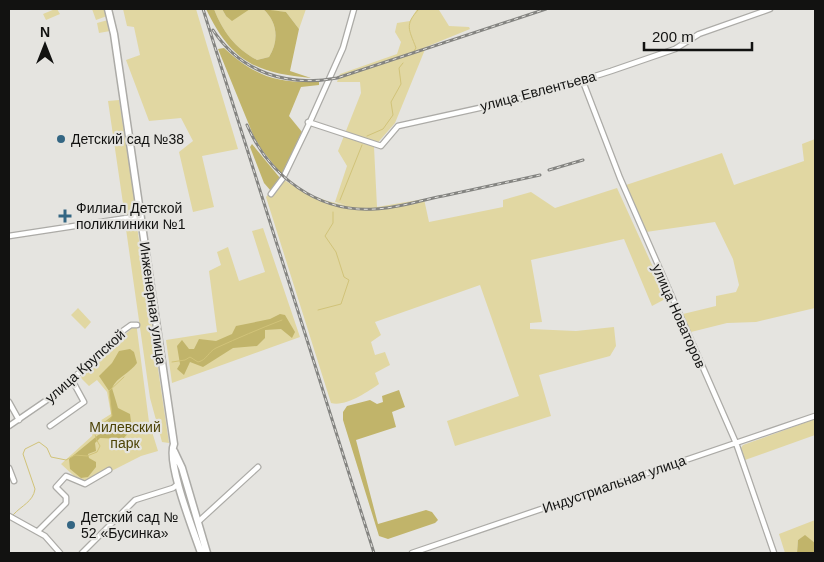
<svg xmlns="http://www.w3.org/2000/svg" width="824" height="562" font-family="Helvetica,sans-serif">
	<rect width="100%" height="100%" fill="#e5e4e0"/>
	<path fill="#e1d7a2" d="M55 9H57L60 14 46 20 43 14Z
		M92 9H105L107 16 96 20Z
		M123 9H196L238 149 202 156 214 207 193 212 179 152 193 141 181 118 149 121 126 60 140 55 134 27 127 26Z
		M214 9H222L226 16 250 9H263C278 22 279 41 269 57L257 60C235 48 223 32 214 9Z
		M273 9H306L299 29 286 12 272 11Z
		M417 9 439 10 449 26 469 27 470 29 426 47 395 123 374 147 377 207 424 199 429 222 503 207V200L531 192 555 208 617 188 667 298 652 306 624 239 531 260 542 322 530 323V329L576 331 614 327 616 346 610 356 539 375 551 416 455 446 447 421 519 396 480 285 375 322 381 335 371 342 375 355 385 352 390 365 375 373 379 384C367 392 346 407 331 403L266 197 281 178C301 191 322 202 346 205L335 202 347 166 338 151 361 93 360 82H337L340 74 397 54 401 42 395 32 397 23 410 21Z
		M108 20 110 31 99 33 97 23Z
		M119 100 137 215 125 217 108 101Z
		M815 139V308L756 322 727 323 691 332 683 314 716 306V296L736 292 739 285 733 259 715 222 646 232 626 185 722 153 734 185 804 161 802 144Z
		M134 218 136 220 169 443 162 442 150 398 125 222 127 219Z
		M263 228 300 337 172 383 166 340 217 332 209 271 221 265 217 252 228 247 239 281 265 272 252 231Z
		M78 308 91 322 85 329 71 315Z
		M136 322 149 422 158 451 141 456 84 485 61 464 92 436 95 424 111 414 107 392 97 380 89 386 80 377 130 330Z
		M815 419V435L745 460 741 448 743 445Z
		M815 520V543L805 536 798 540 797 553H785L779 534Z"/>
	<path fill="#c1b46a" d="M206 9H214C223 32 235 48 257 60L269 57C279 41 278 22 263 9L286 12 299 29 290 71 311 78C255 73 231 61 206 9Z
		M222 9H250L232 21 226 16Z
		M224 48C256 77 276 83 319 82V85L301 87 289 116 302 132 282 175 262 150 254 137 218 49Z
		M252 144 280 178 271 191 264 183 250 147Z
		M280 314 285 315 295 332 292 338 281 329 265 330V338L257 346 233 348 203 367 190 362 184 375 177 369 180 364 177 346 182 340 189 349H194L199 339 216 341 232 334 236 326 270 319Z
		M130 349 134 352 137 363C130 373 117 377 112 388L118 408 130 414 132 429 123 439 100 438 95 443 96 451 88 454 89 458 96 462V467L88 477 81 478 70 469 69 459 103 431 102 424 112 416 109 391 99 376 112 363 119 351Z
		M399 390 405 407 392 412 396 427 356 440 378 524 426 510 432 512 438 520 435 523 388 539 379 536 343 420V412L347 406 370 400 377 404 383 402 382 396Z
		M805 535 815 543V553H797L798 540Z"/>
	<g fill="none" stroke-linecap="round" stroke-linejoin="round">
		<path stroke="#d1c379" stroke-width="1" d="M414 51 416 48C409 29 404 25 419 9
			M367 136 383 129 393 115 391 102 401 84 399 68 403 63
			M340 200 362 145
			M318 310 341 304 349 280 344 277 336 252 325 236 333 223V212
			M172 362 185 360 190 357 198 362C207 360 208 352 216 348 238 338 259 329 282 320
			M13 515C22 505 33 502 35 489L23 454 25 449 39 442 47 448 51 457 66 460 75 455 87 456 97 452 100 446C95 437 92 432 99 422H107L112 416 109 391 124 377"/>
		<defs>
			<path id="minor" d="M582 79 620 178 736 443 774 553
				M308 122 381 146 398 126 529 97 611 71 675 49 699 34 770 9
				M271 194 283 178 309 124 343 48 354 9
				M9 236 140 216
				M9 402 19 420
				M9 426 60 391 124 330 131 325H137
				M50 426 84 402 72 380
				M9 468 14 481
				M9 516 45 536 60 553
				M198 522 258 467
				M38 531 66 503V497L56 487 66 476 85 484 109 470
				M82 553 135 500 173 488 178 484
				M412 553 815 416"/>
			<path id="secondary" d="M108 9 114 34 174 444C166 462 194 532 201 553
				M174 451 182 468 207 553"/>
		</defs>
		<use href="#minor" stroke="#acaba7" stroke-width="7"/>
		<use href="#secondary" stroke="#acaba7" stroke-width="9"/>
		<use href="#minor" stroke="#fff" stroke-width="4.5"/>
		<use href="#secondary" stroke="#fff" stroke-width="6"/>
		<defs>
			<path id="rail" d="M203 9 374 553
				M213 30C241 73 288 87 337 78L546 9
				M247 125C269 176 318 213 375 209 398 208 421 200 443 196 475 189 508 182 540 175
				M549 170 583 160"/>
		</defs>
		<use href="#rail" stroke="#848481" stroke-width="3"/>
		<use href="#rail" stroke="#e5e4e0" stroke-width="1" stroke-dasharray="4" stroke-linecap="butt"/>
	</g>
	<g fill="#346683" stroke="#e5e4e0" stroke-width="2">
		<circle cx="61" cy="139" r="5"/>
		<path d="M62.5 208.5h5v5h5v5h-5v5h-5v-5h-5v-5h5z"/>
		<circle cx="71" cy="525" r="5"/>
	</g>
	<g text-anchor="middle" stroke-width="4.5" stroke-linejoin="round" paint-order="stroke">
		<g font-size="14" fill="#121211" stroke="#e5e4e0">
			<text transform="translate(538 91) rotate(-15)" y="5">улица Евлентьева</text>
			<text transform="translate(153 303) rotate(82)" y="5">Инженерная улица</text>
			<text transform="translate(679 316) rotate(66)" y="5">улица Новаторов</text>
			<text transform="translate(85 366) rotate(-42)" y="5">улица Крупской</text>
			<text transform="translate(614 484) rotate(-19)" y="5">Индустриальная улица</text>
		</g>
		<g font-size="14" fill="#121211" stroke="#e5e4e0" text-anchor="start">
			<text x="71" y="144">Детский сад №38</text>
			<text x="76" y="213">Филиал Детской<tspan x="76" dy="16">поликлиники №1</tspan></text>
			<text x="81" y="522">Детский сад №<tspan x="81" dy="16">52 «Бусинка»</tspan></text>
		</g>
		<g font-size="14" fill="#4d4306" stroke="#e5e4e0">
			<text x="125" y="432">Милевский<tspan x="125" dy="16">парк</tspan></text>
		</g>
	</g>
	<rect width="824" height="562" fill="none" stroke="#121211" stroke-width="20"/>
	<g transform="translate(45 45)" stroke="#e5e4e0" stroke-width="4" paint-order="stroke">
	<path d="M0-4L9 19L0 12L-9 19Z" fill="#121211"/>
	<text y="-8" font-size="14" font-weight="bold" text-anchor="middle" fill="#121211">N</text>
	</g>
	<path d="M644 42v8h108v-8" fill="none" stroke="#121211" stroke-width="2.5"/>
	<text x="652" y="42" font-size="15" fill="#121211" stroke="#e5e4e0" stroke-width="4" paint-order="stroke">200 m</text>
</svg>
